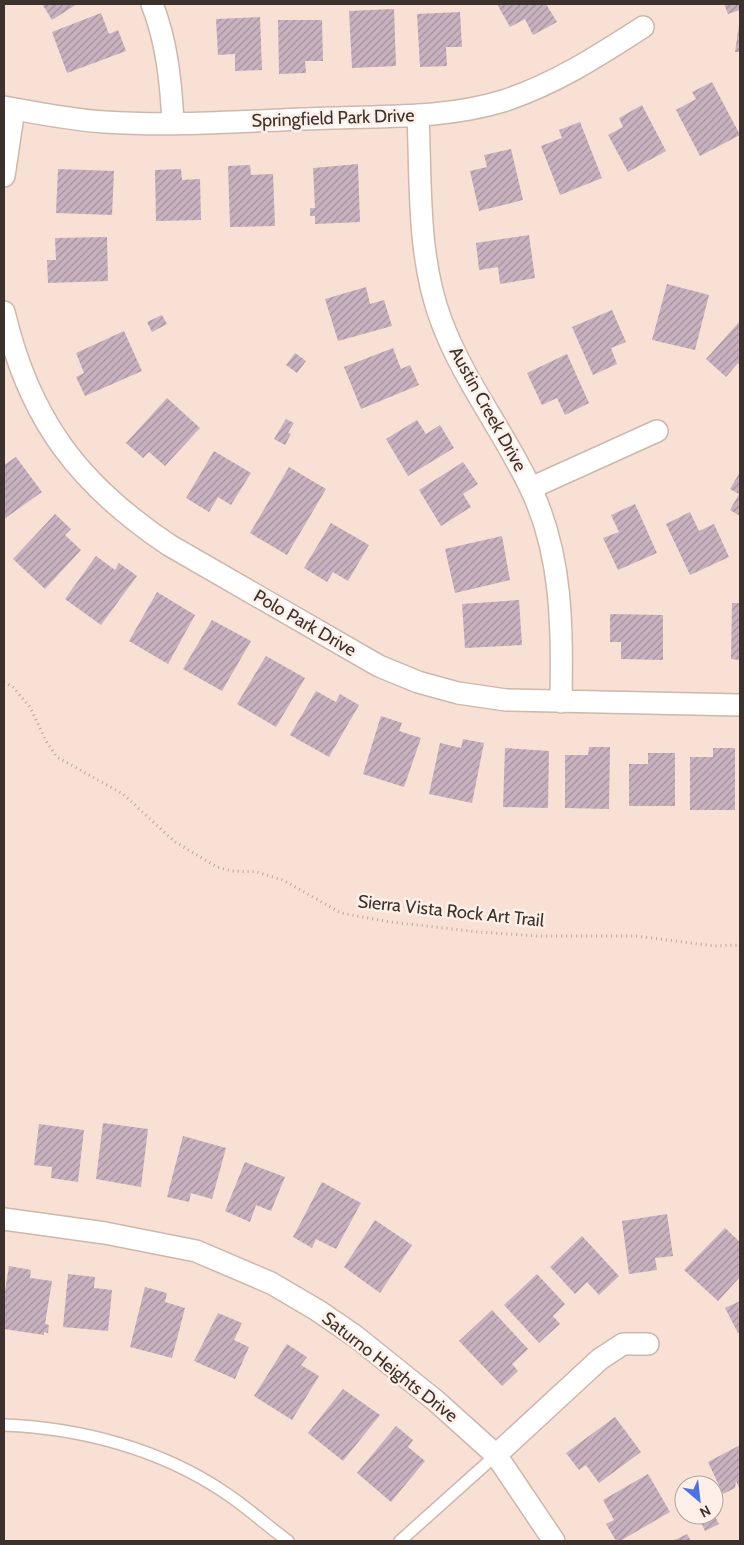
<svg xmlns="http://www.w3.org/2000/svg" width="744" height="1545" font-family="Cabin,sans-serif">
	<defs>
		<pattern id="building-hatch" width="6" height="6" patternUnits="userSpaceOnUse" patternTransform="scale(1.25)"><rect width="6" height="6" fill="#c8b2bf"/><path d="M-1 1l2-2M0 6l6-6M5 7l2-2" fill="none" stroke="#a4919c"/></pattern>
	</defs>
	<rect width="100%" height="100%" fill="#f8e0d4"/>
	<path fill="url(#building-hatch)" d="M42 4H77L52 20Z
		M497 4H546L557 22 533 35 525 19 510 27Z
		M724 4H740V10L728 14Z
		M394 9 396 66 352 68 349 11Z
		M460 12 462 47H446L447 66 420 67 417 14Z
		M101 13 109 34 118 30 126 51 67 73 52 32Z
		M260 17 262 70 235 71V54L218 55 216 19Z
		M278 20H322L323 61H305L306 73 279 74Z
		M739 25H740V52H735Z
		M712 82 740 135 700 156 676 110 696 99 692 92Z
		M642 105 666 151 628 172 608 135 623 127 619 118Z
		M580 122 602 178 560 195 541 146 562 138 559 130Z
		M511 149 523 200 479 211 470 171 487 167 484 155Z
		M358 164 360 222 315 224V216H310V208H315L313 168Z
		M250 165 251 175 273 174 275 226 230 227 228 166Z
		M58 169 114 171 112 215 56 213Z
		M181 169 182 180 200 179 201 220 156 221 155 170Z
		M529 235 535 278 500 284 498 267 479 270 476 243Z
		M107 237 108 281 48 283 47 260H56L55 238Z
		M667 284 709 295 695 350 652 340Z
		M366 287 370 304 384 300 392 326 338 341 325 299Z
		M612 310 626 342 611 348 617 364 593 375 572 327Z
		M162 315 167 324 152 332 147 322Z
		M740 321V365L738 363 726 377 706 359Z
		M124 331 142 371 85 396 76 377 84 373 76 353Z
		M393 348 401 369 410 365 419 385 361 409 344 367Z
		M295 353 306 361 297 373 286 365Z
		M567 354 589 403 565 415 557 398 542 405 527 373Z
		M167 398 200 428 165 466 149 452 143 458 126 443Z
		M286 419 294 423 288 433 291 434 285 445 274 439Z
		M417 420 426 434 440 425 454 448 408 476 386 439Z
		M214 451 251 473 231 505 218 497 209 512 186 498Z
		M16 457 42 492 4 519V465Z
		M463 462 478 484 463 494 471 507 441 526 419 490Z
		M289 467 326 489 287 555 250 533Z
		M740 472V516L730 510 739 494 730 489Z
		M635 504 657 553 618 570 603 538 619 532 611 515Z
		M690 512 699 531 714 524 729 557 690 575 666 524Z
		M55 514 71 529 65 535 81 550 45 589 13 559Z
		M331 523 369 545 348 581 333 572 327 582 304 568Z
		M502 536 510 580 455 593 445 549Z
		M96 556 115 570 119 563 137 576 101 625 65 599Z
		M157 592 195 615 168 664 129 641Z
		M519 600 522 645 465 648 462 604Z
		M732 603H740V660L731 659Z
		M610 614 663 615V660L621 659V642H610Z
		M212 620 251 641 222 691 183 669Z
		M266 656 305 678 276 727 237 704Z
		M316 691 336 702 340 694 359 705 329 757 290 735Z
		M381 716 402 723 399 731 421 738 404 787 363 774Z
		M463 739 484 743 472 803 429 794 440 743 461 748Z
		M589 747H610L609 809 565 808V755H588Z
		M505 748 549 751 548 808 503 807Z
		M713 748H735V810H690V757H713Z
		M648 753H675V806H629V764H648Z
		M103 1123 148 1129 141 1187 96 1179Z
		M39 1124 84 1130 78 1182 51 1178 52 1167 34 1165Z
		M183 1136 226 1148 212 1199 191 1193 189 1202 167 1197Z
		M245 1162 285 1177 271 1211 256 1205 250 1222 225 1211Z
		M322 1182 361 1203 336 1249 316 1239 312 1248 293 1237Z
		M667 1214 673 1256 655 1258 657 1270 629 1274 622 1221Z
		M375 1220 412 1245 380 1293 344 1267Z
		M725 1228 740 1242V1277L718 1301 684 1270Z
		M582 1236 619 1276 599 1295 587 1282 575 1294 550 1267Z
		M9 1266 31 1270 30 1278 52 1281 45 1324 49 1325 48 1333 44 1332V1335L4 1329V1298Z
		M68 1274 95 1277 94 1288 112 1290 108 1331 63 1327Z
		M537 1274 565 1304 553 1316 560 1324 539 1343 504 1305Z
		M145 1287 167 1293 165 1302 185 1308 172 1358 130 1347Z
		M740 1301V1332L738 1333 725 1308Z
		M492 1310 528 1349 512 1364 518 1371 502 1386 459 1341Z
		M218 1313 242 1323 234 1340 249 1347 235 1379 194 1361Z
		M287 1344 307 1357 301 1365 319 1376 292 1420 254 1396Z
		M343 1389 380 1415 343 1461 308 1433Z
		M615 1417 641 1452 599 1483 586 1465 579 1470 566 1453Z
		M396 1426 413 1440 408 1447 425 1461 391 1502 357 1473Z
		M740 1445V1490L736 1481 735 1488 723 1494 708 1462Z
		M648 1474 670 1512 620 1541H616L606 1524 614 1520 603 1500Z
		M711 1515H714L719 1524 705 1531 700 1520Z
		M687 1534 691 1541H670L677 1539Z"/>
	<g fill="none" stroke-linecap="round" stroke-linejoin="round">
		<defs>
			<path id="lane" d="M4 1425C81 1428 160 1449 224 1492 247 1507 266 1525 288 1541
				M400 1541 496 1455"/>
			<path id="street" d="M152 4C167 42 171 83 173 123
				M4 107C37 113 71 120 105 122 180 127 256 120 331 118 388 116 448 118 503 101 555 84 598 56 643 27
				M418 115C421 182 417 256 441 320 463 380 503 430 530 487 563 555 562 628 561 702
				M4 176 14 109
				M4 312C29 419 78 484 169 545L379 666 418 682 458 693 506 700 740 705
				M531 488 657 431
				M4 1219 105 1233 196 1251 271 1283 317 1310 355 1336 436 1401 496 1455 554 1541
				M496 1455 600 1359 623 1344H648"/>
		</defs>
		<use href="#lane" stroke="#ceb7ab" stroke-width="14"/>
		<use href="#street" stroke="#ceb7ab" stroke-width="24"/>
		<path stroke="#baa79d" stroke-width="3" stroke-dasharray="1 4" stroke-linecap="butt" d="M4 682 13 687 30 707 46 741 57 757 123 794 175 842 217 867 232 871 257 872 283 880 341 913 390 922 479 932 538 936H636L714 946 740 945"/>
		<use href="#lane" stroke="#fff" stroke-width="11"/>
		<use href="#street" stroke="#fff" stroke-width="21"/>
	</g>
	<g text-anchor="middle" stroke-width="5" stroke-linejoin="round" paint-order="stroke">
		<g font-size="18" fill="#3b322d" stroke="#fef0e8">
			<text transform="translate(333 118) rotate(-2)" y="6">Springfield Park Drive</text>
			<text transform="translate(488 409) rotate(61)" y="6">Austin Creek Drive</text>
			<text transform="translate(305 623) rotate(30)" y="6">Polo Park Drive</text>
			<text transform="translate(451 911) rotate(6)" y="6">Sierra Vista Rock Art Trail</text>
			<text transform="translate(390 1367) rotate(38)" y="6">Saturno Heights Drive</text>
		</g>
	</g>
	<rect width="744" height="1545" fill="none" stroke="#3b322d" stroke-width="10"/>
	<g transform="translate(699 1500) rotate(152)"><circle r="24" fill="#fef0e8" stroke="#b0a49d"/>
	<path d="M0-4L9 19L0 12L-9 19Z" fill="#4c71e5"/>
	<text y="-8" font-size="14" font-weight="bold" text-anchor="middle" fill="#3b322d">N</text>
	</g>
</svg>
